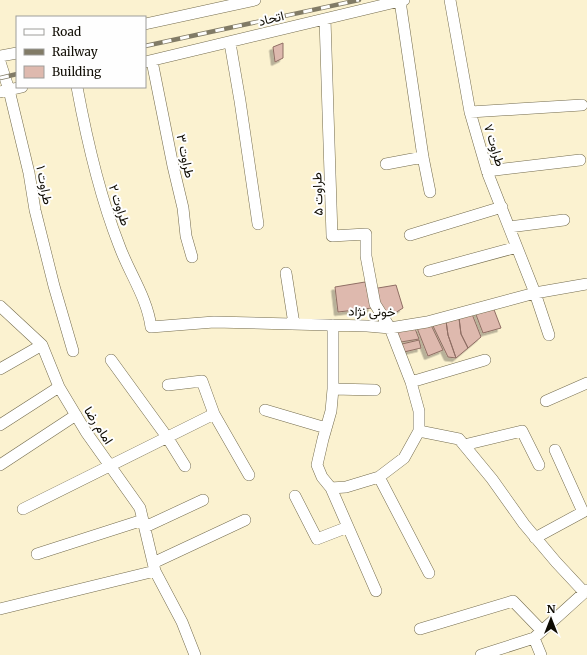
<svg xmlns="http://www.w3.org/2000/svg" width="587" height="655" font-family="Merriweather,Vazirmatn,serif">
	<defs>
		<filter id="shadow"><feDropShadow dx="-3.5" dy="3.5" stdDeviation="0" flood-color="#0004"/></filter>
	</defs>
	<rect width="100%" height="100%" fill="#fbf2d0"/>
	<path fill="#deb9ae" stroke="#8f6e64" filter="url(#shadow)" d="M283 43V58L275 62 273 47Z
		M365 282 372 308 338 312 335 287Z
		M396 285 403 308 395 313 386 315 372 289Z
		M493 307 501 328 483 333 475 312Z
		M472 314 481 337 468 348 461 334 459 318Z
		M459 318 461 334 468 348 456 358 448 335 446 321Z
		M446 321 448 335 456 358 448 357 433 326Z
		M429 325 432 327 443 350 428 356 417 328Z
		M414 326 419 339 401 342 394 329Z
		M419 340 421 348 404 352 402 344Z"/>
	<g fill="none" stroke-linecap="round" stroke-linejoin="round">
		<defs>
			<path id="minor" d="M450 0 470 112 488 174 535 293 549 335
				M400 1 423 157 430 192
				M325 19 332 236 366 234V256L375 304 390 328 411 382 419 411V431L459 439 492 479 524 524 556 562 584 592
				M145 24 255 0
				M230 43 240 101 258 224
				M0 56 17 53
				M152 61 173 166 183 208 186 236 192 257
				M0 62 9 90 29 173 35 210 54 286 73 351
				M145 62 404 0
				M77 87C87 141 99 194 119 245 129 273 147 297 151 327L214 322 367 326 390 328 427 322 535 293 587 284
				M0 92 22 87
				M470 112 582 105
				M386 164 423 157
				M487 171 580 160
				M509 227 564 220
				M410 235 502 207
				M429 271 517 247
				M286 273 294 324
				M0 306 42 345 59 387 86 432 140 508 155 571 182 622 195 655
				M333 325V389
				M111 360 167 437 185 466
				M0 369 42 345
				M411 382 485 360
				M168 385 202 381 214 414
				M375 390 333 389 331 411 323 439 317 465 322 477 331 488 346 487 379 477 404 458 419 431
				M546 401 587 383
				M265 410 326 428
				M0 425 59 387
				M464 445 522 431 539 465
				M0 465 76 415
				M379 477 429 573
				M331 488 376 591
				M295 496 317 539 348 527
				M23 509 214 414 249 475
				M145 527 203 500
				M535 538 583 512 555 450
				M37 554 143 520
				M153 563 245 520
				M0 609 155 571
				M420 629 513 601 542 631
				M534 638 541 655
				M481 655 534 638 587 590"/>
		</defs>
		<use href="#minor" stroke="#746c4e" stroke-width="12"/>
		<use href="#minor" stroke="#fff" stroke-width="11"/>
		<defs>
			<path id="rail" d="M145 46 359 0
				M0 78 17 74"/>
		</defs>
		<use href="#rail" stroke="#817b66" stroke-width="4.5"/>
		<use href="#rail" stroke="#fefefe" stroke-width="3" stroke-dasharray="9" stroke-linecap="butt"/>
	</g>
	<g text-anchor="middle" stroke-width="4" stroke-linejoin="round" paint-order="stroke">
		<g font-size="13" fill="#0f0c03" stroke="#fefefe">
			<text transform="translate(271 18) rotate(-14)" y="5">اتحاد</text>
			<text transform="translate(495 145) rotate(73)" y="5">طراوت ۷</text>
			<text transform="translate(186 156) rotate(78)" y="5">طراوت ۳</text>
			<text transform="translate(45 185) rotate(79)" y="5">طراوت ۱</text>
			<text transform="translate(317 194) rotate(-92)" y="5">طراوت ۵</text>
			<text transform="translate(120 205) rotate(72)" y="5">طراوت ۲</text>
			<text transform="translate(372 311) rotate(1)" y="5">خونی نژاد</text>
			<text transform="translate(99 425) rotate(57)" y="5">امام رضا</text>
		</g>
	</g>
	<rect x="16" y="16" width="130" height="72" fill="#fefefe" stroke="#9e9d9a"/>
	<rect x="24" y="29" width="20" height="6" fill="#ffffff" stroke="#9e9d9a"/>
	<text x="52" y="36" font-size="12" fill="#0f0c03">Road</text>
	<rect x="24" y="49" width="20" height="6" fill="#817b66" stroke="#9e9d9a"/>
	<text x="52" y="56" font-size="12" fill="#0f0c03">Railway</text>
	<rect x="24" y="66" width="20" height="12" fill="#deb9ae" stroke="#9e9d9a"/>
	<text x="52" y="76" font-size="12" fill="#0f0c03">Building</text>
	<g transform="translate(551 619)" stroke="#fefefe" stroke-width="3" paint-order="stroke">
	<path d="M0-3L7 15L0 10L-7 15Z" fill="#0f0c03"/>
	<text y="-6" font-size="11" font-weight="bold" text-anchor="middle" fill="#0f0c03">N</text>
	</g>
</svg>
